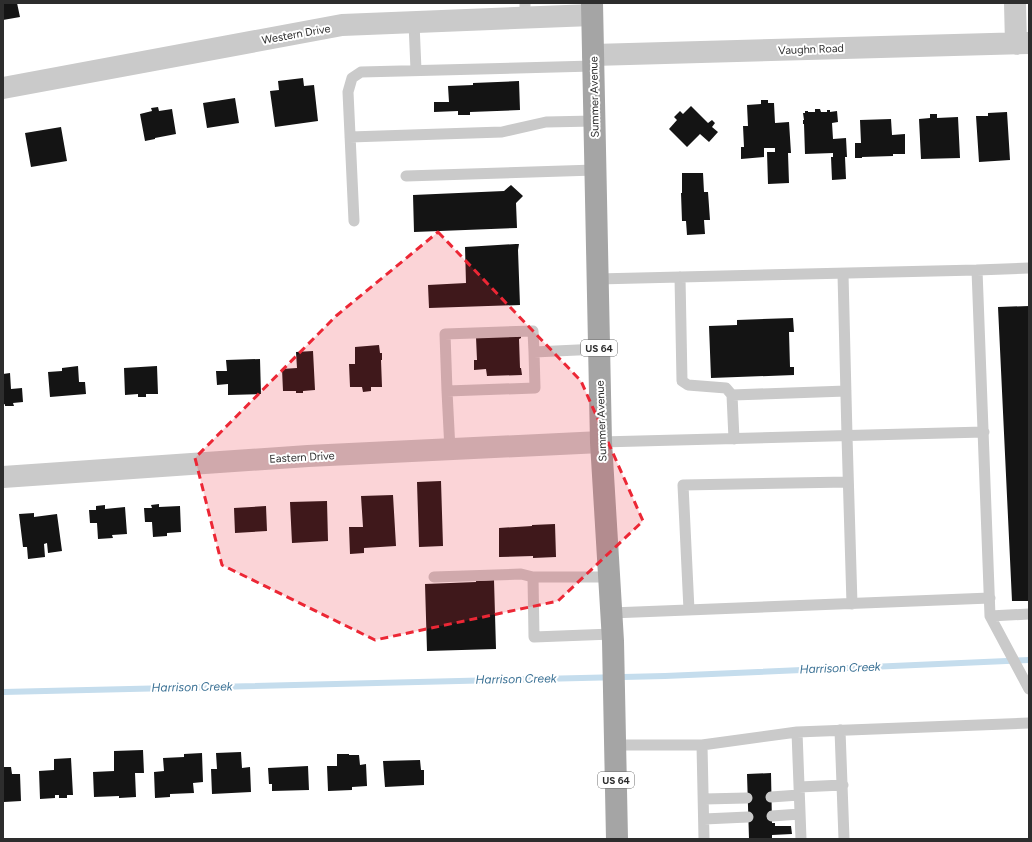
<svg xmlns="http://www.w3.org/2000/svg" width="1032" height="842" font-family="Figtree,sans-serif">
	<rect width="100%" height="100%" fill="#fff"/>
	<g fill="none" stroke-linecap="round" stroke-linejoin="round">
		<path stroke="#c5dded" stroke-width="6" d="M3 692 665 676 1029 660"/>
	</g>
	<path fill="#141414" d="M3 3H17L20 17 3 20Z
		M303 78 304 86 314 85 318 121 275 127 270 91 279 90 278 81Z
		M519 81 520 110 470 112V115H458V111L434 112V102H449L448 86 473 85V83Z
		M235 98 239 123 207 128 203 103Z
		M761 100H768V103H774L775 123 789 122 791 153H788L789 183 768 184 767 152H775V148H764V157L741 159V147H744L743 126H748L747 105 761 104Z
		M691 106 708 123 712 120 715 123 712 127 718 132 709 142 700 134 687 147 669 129 677 120 674 117 680 111 683 114Z
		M158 107 159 111 172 109 176 134 155 138V139L145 141 140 114 152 111 151 108Z
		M815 109H820L821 112H827V110H830V112L837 111 838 122 832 123 833 139 846 138 847 157H845L846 179 832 180 831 157H833V153L805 154 804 124H803V120H804L803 113H805V111H808V112H815Z
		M1007 112 1010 160 979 162 976 116H988V113Z
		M930 114H937V118L958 117 960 158 921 159 919 119 930 118Z
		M891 119 892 135 905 134V154H893V156L862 157V158H855V143H861L860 120Z
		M61 127 67 161 31 167 25 133Z
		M682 173H703L704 192H708L710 220H704L705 234 687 235 686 221H682L681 193H682Z
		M511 185 523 196 516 203 517 228 414 232 413 195 504 191Z
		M516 244H519L518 250 520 305 429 308 428 285 466 283 465 247Z
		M1029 306V601H1012L998 307Z
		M793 318 794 332H789L790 367H794V375L711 378 709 326 737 325V320Z
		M521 336V338L519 339 520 368H521L522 375 487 376 486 369 474 370V360H477L476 337Z
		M379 345 380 353H382V360H381L382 387H371V391L363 392 362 387H350L349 364H355V347Z
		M313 351 315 390 303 391V393H296V391H283L282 369 297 368 296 352Z
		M260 359 261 394 228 395V384L217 385 216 371H227L226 360Z
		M78 366 79 382H85L86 394 50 397 48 372 62 371V368Z
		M157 366 158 394H146V397H138V394L125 395 124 368Z
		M10 373 11 389 22 388 23 402 13 403 14 406H5V404L3 405V374Z
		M441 481 443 546 419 547 417 482Z
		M393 495 396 546 364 548V553L350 554 349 527H363L361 496Z
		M327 501 328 541 292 543 290 502Z
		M159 504V507L180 506 181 532 167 533V536L153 537 152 522H145L144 508H152L151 505Z
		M105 505V509L125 507 127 534 112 535 113 538 98 539 97 523H90L89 510H96V506Z
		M266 506 267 531 235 533 234 508Z
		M34 513V517L57 514 62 551 48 553 47 543 44 544 45 557 28 559 27 547H23L19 514Z
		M555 524 556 557 533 558V556L499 557V528L532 526V525Z
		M494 580 496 649 427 651 425 584 476 582V581Z
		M143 750 144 773H135L136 797 119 798V796L94 797 93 772 114 771V751Z
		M241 752 242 768 250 767 251 792 212 794 211 769H217L216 753Z
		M202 753 203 782 193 783 194 793 170 794V797L155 798 154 772 164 771 163 758 184 757V754Z
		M337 754H349V755H359L360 765 366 764 367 786 352 787V790L328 791 327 766H337Z
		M71 758 73 795H67V798H59V795H55V798L40 799 39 771 54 770V759Z
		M420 760 421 770H424V785L385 787 383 761Z
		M308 766 309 790 272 791V784H269L268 768Z
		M3 767H11L12 774H20L21 801 4 802V798H3Z
		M771 773 772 823H775V826H791L792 834 772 835V839H749L747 774Z"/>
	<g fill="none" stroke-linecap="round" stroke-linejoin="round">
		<path stroke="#cacaca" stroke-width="11" d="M525 3V18
			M414 23 416 70
			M350 137 502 132 546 122 594 121
			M406 176 595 170
			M354 221 348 92 352 78 361 72 593 66
			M1029 268 977 270 990 616 1029 689
			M843 274 847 436 852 604
			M680 277 682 381 688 385 726 388 732 395 734 439
			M597 279 977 270
			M534 352 533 331 445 334 447 391 535 388 534 352 599 349
			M447 391 450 450
			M732 395 846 391
			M601 442 984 432
			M434 577 521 574 533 577H610
			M533 577 534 637 612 634
			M689 610 683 485 848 482
			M611 613 990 598
			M990 616 1029 614
			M840 730 844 839
			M797 732 801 839
			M616 745H702L797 732 1029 723
			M702 745 704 839
			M799 787 843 785
			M771 797 799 795
			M704 799 747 798
			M772 816 800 814
			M704 819 748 817"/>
		<path stroke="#cacaca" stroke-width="22" d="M1015 3 1016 44
			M593 55 1029 43
			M3 88 342 25 592 15
			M3 477 308 456 601 442"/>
		<path stroke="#a5a5a5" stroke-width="22" d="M592 3 601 442 613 641 617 839"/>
	</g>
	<path fill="#ec2735" fill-opacity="0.2" stroke="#ec2735" stroke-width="3" stroke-dasharray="8 5" stroke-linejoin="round" d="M438 232 581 381 643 521 558 601 375 640 222 565 195 458 336 316Z"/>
	<g text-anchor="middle" stroke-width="4" stroke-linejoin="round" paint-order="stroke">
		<g fill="#fff" stroke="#6c6c6c" stroke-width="1">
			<rect x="581" y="340" width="36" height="16" rx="3"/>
			<rect x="598" y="772" width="36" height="16" rx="3"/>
		</g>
		<g font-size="10" font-weight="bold" fill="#2d2d2d">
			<text x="599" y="352">US 64</text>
			<text x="616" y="784">US 64</text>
		</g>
		<g font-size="11" fill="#2d2d2d" stroke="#fff">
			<text transform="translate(296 34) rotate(-10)" y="4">Western Drive</text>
			<text transform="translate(811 49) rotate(-2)" y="4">Vaughn Road</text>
			<text transform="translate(594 97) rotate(-91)" y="4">Summer Avenue</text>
			<text transform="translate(601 421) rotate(-92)" y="4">Summer Avenue</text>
			<text transform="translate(302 457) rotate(-3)" y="4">Eastern Drive</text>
		</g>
		<g font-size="12" font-style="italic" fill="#386f93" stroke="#fff">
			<text transform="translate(840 668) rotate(-2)" y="4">Harrison Creek</text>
			<text transform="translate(516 679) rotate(-1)" y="4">Harrison Creek</text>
			<text transform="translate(192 687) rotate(-1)" y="4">Harrison Creek</text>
		</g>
	</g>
	<rect width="1032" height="842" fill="none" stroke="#2d2d2d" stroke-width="8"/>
</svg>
